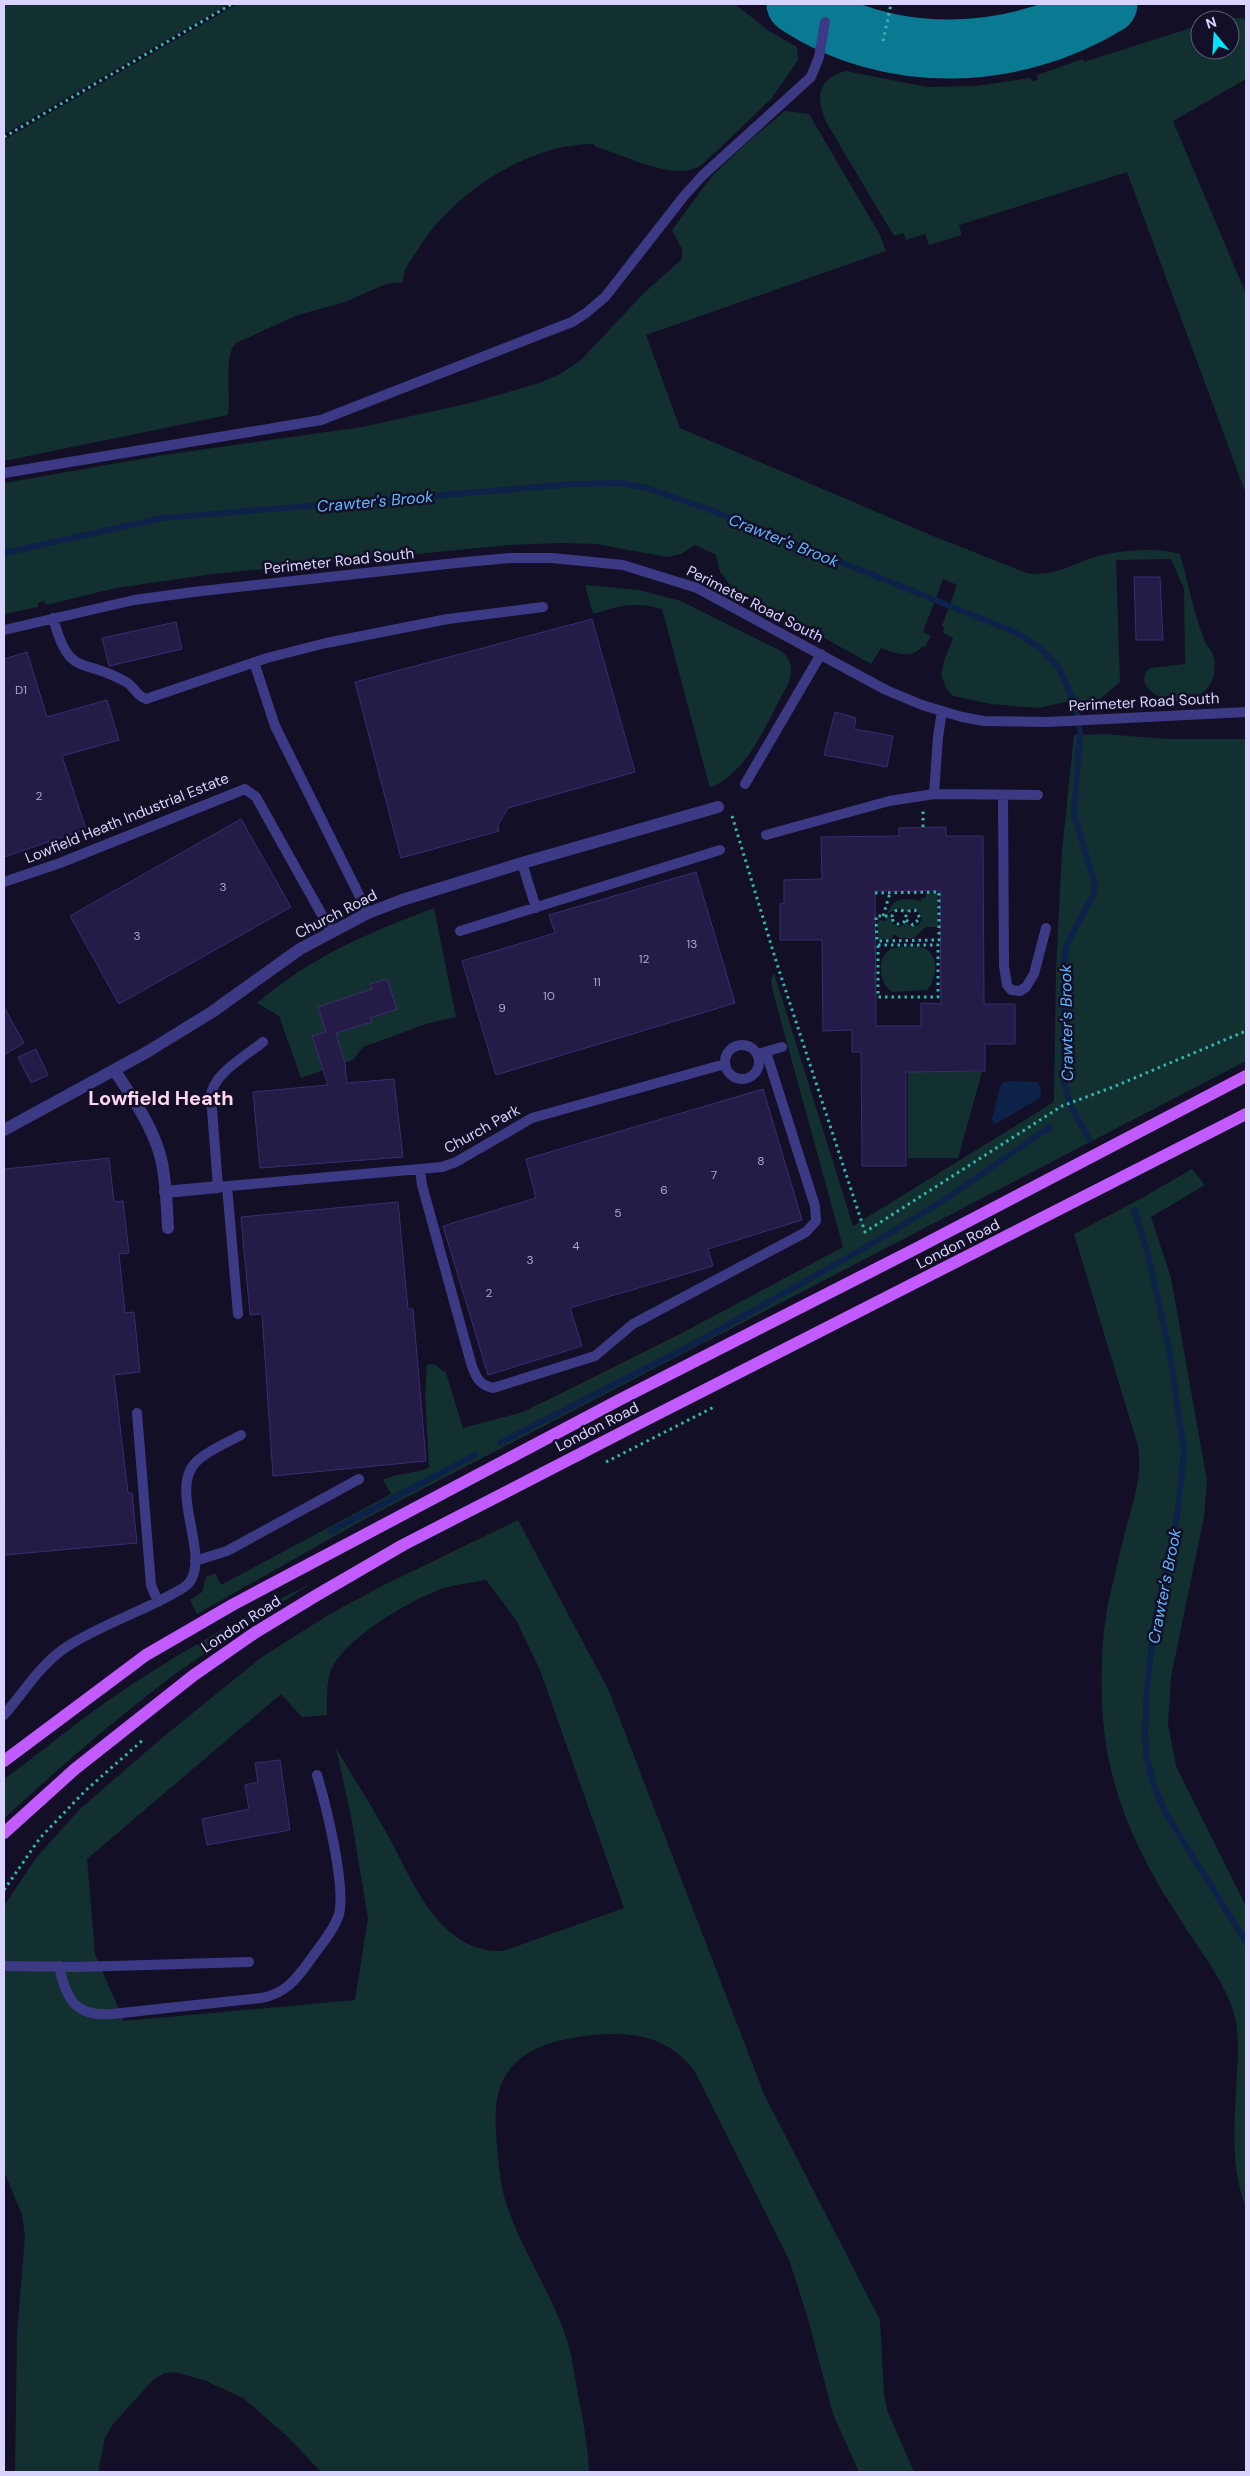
<svg xmlns="http://www.w3.org/2000/svg" width="1250" height="2476" font-family="'DM Sans',sans-serif">
	<rect width="100%" height="100%" fill="#130f26"/>
	<path fill="#12302f" fill-rule="evenodd" d="M4 4H229L4 134Z
		M237 4H735L769 31 797 47 798 60 772 98 704 163C678 185 626 155 596 147L594 144C528 143 450 195 417 251 410 261 403 269 403 282L386 284 345 302 298 315 236 343C223 356 231 393 228 415L4 461V140Z
		M1227 17 1246 19V79L1173 121 1246 294V494L1127 172 959 225 962 235 929 245 925 234 906 240 903 233 894 236 829 127C816 103 814 79 846 71L927 87 976 86 1030 78 1032 81 1038 80 1037 75 1083 59 1084 62 1200 25V50H1230V20H1215Z
		M785 111 809 114 880 235 886 251 646 335 680 428 933 536 1027 573C1051 578 1076 563 1098 556 1120 550 1158 547 1180 554 1188 582 1194 614 1205 642 1207 646 1212 650 1213 655 1216 663 1215 677 1210 684 1186 722 1125 688 1150 668L1185 664 1184 589 1171 559 1116 560 1120 682 1098 701 1066 702 1038 708 991 704 953 696 946 688 941 675 944 661 953 638 943 633 944 627 942 626 957 585 943 579 923 632 931 636 925 647 923 646C911 660 895 653 881 648L871 664 731 586 720 572 716 555 695 545 681 554 667 557 596 544 561 543 508 545 213 574 116 588 46 605 44 601 38 603V607L4 614V483L163 455 362 427 470 403 539 383 560 374 580 361 644 293 682 259V249L672 230 712 176 751 139Z
		M585 585 639 590 681 601 779 650C792 658 794 670 788 684 767 721 751 770 710 788L662 609C634 601 620 606 593 614Z
		M1104 734 1167 739H1246V1061L363 1520 197 1614 190 1600 202 1592 206 1577 215 1573 221 1585 391 1494 383 1480C398 1472 419 1474 429 1467L425 1394 427 1364 435 1365 446 1373 463 1428 523 1412 682 1333 843 1247 773 992 771 980 774 973 853 1226 1054 1102 1056 969 1062 851 1074 735Z
		M926 893H938V927H926L913 939 900 938 893 934 892 939H878V920L886 921V917H890L892 923 899 927 906 923 912 927 919 925 922 918 917 909H911L906 912 899 908 887 914C893 896 906 898 921 901V898H925Z
		M434 908 456 1017 426 1024 363 1047 353 1060 301 1078 279 1016 257 1003C314 955 366 934 434 908Z
		M893 948C902 947 918 945 926 949 940 958 936 980 927 990L892 992C878 983 876 955 893 948Z
		M908 1072H982L958 1158H908Z
		M1192 1169 1205 1185 1151 1217 1171 1278 1207 1481 1204 1517 1171 1677 1168 1724 1176 1766 1246 1906V2208C1229 2164 1235 2119 1237 2073 1238 2055 1239 2036 1235 2017 1226 1982 1199 1950 1180 1919 1136 1852 1105 1785 1102 1703 1101 1668 1102 1629 1110 1595 1115 1575 1119 1555 1124 1536 1132 1505 1143 1477 1138 1446L1074 1234 1140 1199Z
		M518 1520 609 1691 764 2094 880 2320 884 2395 887 2410 914 2472H859L833 2414 807 2315 789 2260 695 2072C674 2043 646 2033 610 2034 568 2036 510 2044 498 2094 494 2111 496 2129 497 2147 499 2169 501 2193 510 2214 525 2255 550 2292 565 2334 572 2353 574 2374 578 2394 583 2420 588 2446 589 2472H321L287 2436 243 2398 204 2380 174 2372 165 2373 154 2379 113 2424 105 2438 98 2472H15L17 2333 25 2236 22 2215 4 2171V1906L36 1858 79 1810 163 1737 262 1657 330 1614 382 1586ZM486 1580 516 1620 540 1670 624 1908 503 1951C437 1953 412 1878 385 1830 369 1802 352 1775 336 1748L351 1816 368 1918 355 2000 124 2021 95 1954 87 1859 281 1694 302 1717 327 1715C327 1702 326 1687 330 1673 341 1641 404 1604 434 1592 450 1585 469 1583 486 1580Z
		M310 1584C264 1615 216 1644 171 1677 113 1721 57 1769 4 1819V1779C38 1755 69 1728 103 1704 169 1658 239 1619 310 1584Z"/>
	<path fill="#0c2248" d="M1009 1081 1037 1082 1041 1088 1040 1098 994 1125 992 1119 1000 1087 1002 1083Z"/>
	<g fill="none" stroke-linecap="round" stroke-linejoin="round">
		<path stroke="#0c2248" stroke-width="6" d="M4 553 163 518 576 484 619 483 647 488 716 512 1015 632 1039 647 1059 668 1076 706 1080 733 1074 815 1095 884 1093 895 1067 944 1064 962V1082L1071 1107 1089 1139
			M1134 1210 1147 1250 1170 1354 1184 1453 1176 1525 1155 1619 1147 1688 1145 1731 1146 1754 1153 1783 1165 1812 1246 1942
			M500 1443 701 1340 875 1242 941 1202 1050 1127
			M331 1531 475 1455"/>
		<path stroke="#0a7a92" stroke-width="59" d="M796 4C890 66 1013 62 1108 4"/>
	</g>
	<path fill="#241b47" stroke="#3b2d73" fill-rule="evenodd" d="M1134 577H1160L1163 640H1136Z
		M592 619 635 772 508 808 498 825 499 831 401 858 355 682Z
		M176 622 182 649 109 666 102 638Z
		M27 652 47 717 107 700 119 740 62 756 86 829 4 857V659Z
		M835 712 856 718 854 729 893 736 887 767 824 755Z
		M241 819 291 907 119 1004 70 916Z
		M946 827V836H983L984 1004H1015V1044H985V1071L906 1072V1166H862L861 1052H852V1030L823 1031 822 940H780V904L784 903V880L822 879 821 837 899 836V828ZM875 891H940L941 1004 921 1003V1026H876Z
		M696 872 735 1003 496 1075 462 961 555 933 549 915Z
		M387 979 397 1009 370 1018 372 1022 336 1033 345 1064 347 1083 394 1079 403 1157 260 1168 253 1092 328 1085 312 1036 326 1032 318 1007 372 989 370 984Z
		M4 1007 24 1043 4 1055Z
		M36 1049 48 1075 31 1083 18 1057Z
		M763 1089 802 1220 708 1249 713 1266 570 1308 582 1346 488 1375 443 1226 536 1198 526 1159Z
		M109 1158 114 1202 123 1201 129 1253 119 1254 125 1313 134 1312 140 1372 114 1375 128 1493H132L137 1543 5 1555 4 1169Z
		M398 1202 408 1309H413L426 1461 273 1476 262 1314 250 1315 241 1217Z
		M280 1760 290 1830 207 1845 202 1819 249 1809 245 1785 258 1782 255 1763Z"/>
	<g fill="none" stroke-linecap="round" stroke-linejoin="round">
		<path stroke="#2fb8b0" stroke-width="3" stroke-dasharray="2.5 4" stroke-linecap="butt" d="M883 41 891 4
			M4 137 232 4
			M732 816 777 964 865 1232 1062 1106 1113 1087 1246 1031
			M923 827V811
			M875 893 939 892V940L877 941 876 916H892
			M892 917a7 7 0 1 1 14 0a7 7 0 1 1-14 0Z
			M883 916 890 893
			M906 920 913 925 920 918 915 910 909 911 906 915
			M878 945H938V997H878Z
			M606 1462 714 1407
			M4 1890 40 1838 85 1791 144 1739"/>
		<path stroke="#3d3a85" stroke-width="10" d="M4 473 321 420 572 322 586 313 605 297 684 196 703 175 811 77 819 57 825 22
			M53 618C70 680 82 656 126 682 135 687 136 696 146 699L267 658 326 643 448 619 543 607
			M4 630 134 600 193 592 456 563 509 558H552L623 565 697 588 886 690 922 705 962 717 984 721 1047 722 1246 712
			M254 662 275 726 368 913
			M745 784 821 654
			M934 794 1038 795
			M1003 795 1004 966 1007 985 1011 990 1020 991 1026 987 1034 974 1046 928
			M766 835 889 801 934 794 938 737 942 711
			M522 863 536 908
			M4 882 60 863 245 789 256 797 331 931
			M460 931 720 850
			M263 1042C247 1055 211 1075 211 1097L218 1187 442 1167 456 1162 532 1118 725 1064
			M725 1062a17 17 0 1 1 34 0a17 17 0 1 1-34 0Z
			M761 1053 782 1047
			M420 1170 422 1185 471 1363C475 1376 479 1385 493 1388L595 1356 633 1324 806 1232 816 1221 815 1206 766 1052
			M227 1186 238 1314
			M137 1413 151 1585 158 1602
			M195 1561 227 1551 359 1479
			M4 1715C25 1691 40 1664 68 1646 98 1627 132 1615 163 1599 171 1594 183 1590 189 1583 211 1555 168 1490 196 1462 208 1450 227 1443 241 1435
			M4 1966 77 1967 249 1962
			M59 1966C66 2000 76 2017 112 2014L261 1998C284 1994 295 1981 308 1963 318 1948 334 1931 339 1914 346 1886 326 1805 317 1775"/>
		<path stroke="#3d3a85" stroke-width="12" d="M115 1071C133 1099 155 1129 162 1163 166 1184 167 1206 168 1228
			M4 1130 147 1052 212 1012 300 949 368 913 402 900 522 863 718 807
			M165 1192 218 1187"/>
		<path stroke="#c25bff" stroke-width="12" d="M4 1761 146 1655 234 1604 621 1399 917 1248 1246 1076
			M4 1833 75 1769 194 1675 256 1632 317 1595 403 1545 638 1424 1246 1114"/>
	</g>
	<g text-anchor="middle" stroke-width="5" stroke-linejoin="round" paint-order="stroke">
		<g font-size="12" fill="#aca6d1">
			<text x="21" y="694">D1</text>
			<text x="39" y="800">2</text>
			<text x="223" y="891">3</text>
			<text x="137" y="940">3</text>
			<text x="692" y="948">13</text>
			<text x="644" y="963">12</text>
			<text x="597" y="986">11</text>
			<text x="549" y="1000">10</text>
			<text x="502" y="1012">9</text>
			<text x="761" y="1165">8</text>
			<text x="714" y="1179">7</text>
			<text x="664" y="1194">6</text>
			<text x="618" y="1217">5</text>
			<text x="576" y="1250">4</text>
			<text x="530" y="1264">3</text>
			<text x="489" y="1297">2</text>
		</g>
		<g font-size="15" fill="#d9d4ff" stroke="#130f26">
			<text transform="translate(339 561) rotate(-6)" y="5">Perimeter Road South</text>
			<text transform="translate(755 604) rotate(27)" y="5">Perimeter Road South</text>
			<text transform="translate(1144 702) rotate(-3)" y="5">Perimeter Road South</text>
			<text transform="translate(127 818) rotate(-22)" y="5">Lowfield Heath Industrial Estate</text>
			<text transform="translate(336 914) rotate(-27)" y="5">Church Road</text>
			<text transform="translate(482 1129) rotate(-29)" y="5">Church Park</text>
			<text transform="translate(958 1244) rotate(-27)" y="5">London Road</text>
			<text transform="translate(597 1427) rotate(-27)" y="5">London Road</text>
			<text transform="translate(241 1624) rotate(-33)" y="5">London Road</text>
		</g>
		<g font-size="16" font-style="italic" fill="#62b6ff" stroke="#130f26">
			<text transform="translate(375 501) rotate(-5)" y="6">Crawter's Brook</text>
			<text transform="translate(784 540) rotate(22)" y="6">Crawter's Brook</text>
			<text transform="translate(1066 1023) rotate(-91)" y="6">Crawter's Brook</text>
			<text transform="translate(1164 1586) rotate(-79)" y="6">Crawter's Brook</text>
		</g>
		<g font-size="20" font-weight="bold" fill="#ffd6f0" stroke="#130f26">
			<text x="161" y="1105">Lowfield Heath</text>
		</g>
	</g>
	<rect width="1250" height="2476" fill="none" stroke="#d9d4ff" stroke-width="10"/>
	<g transform="translate(1215 35) rotate(342)"><circle r="24" fill="#130f26" stroke="#625e7d"/>
	<path d="M0-4L9 19L0 12L-9 19Z" fill="#00e5ff"/>
	<text y="-8" font-size="14" font-weight="bold" text-anchor="middle" fill="#d9d4ff">N</text>
	</g>
</svg>
